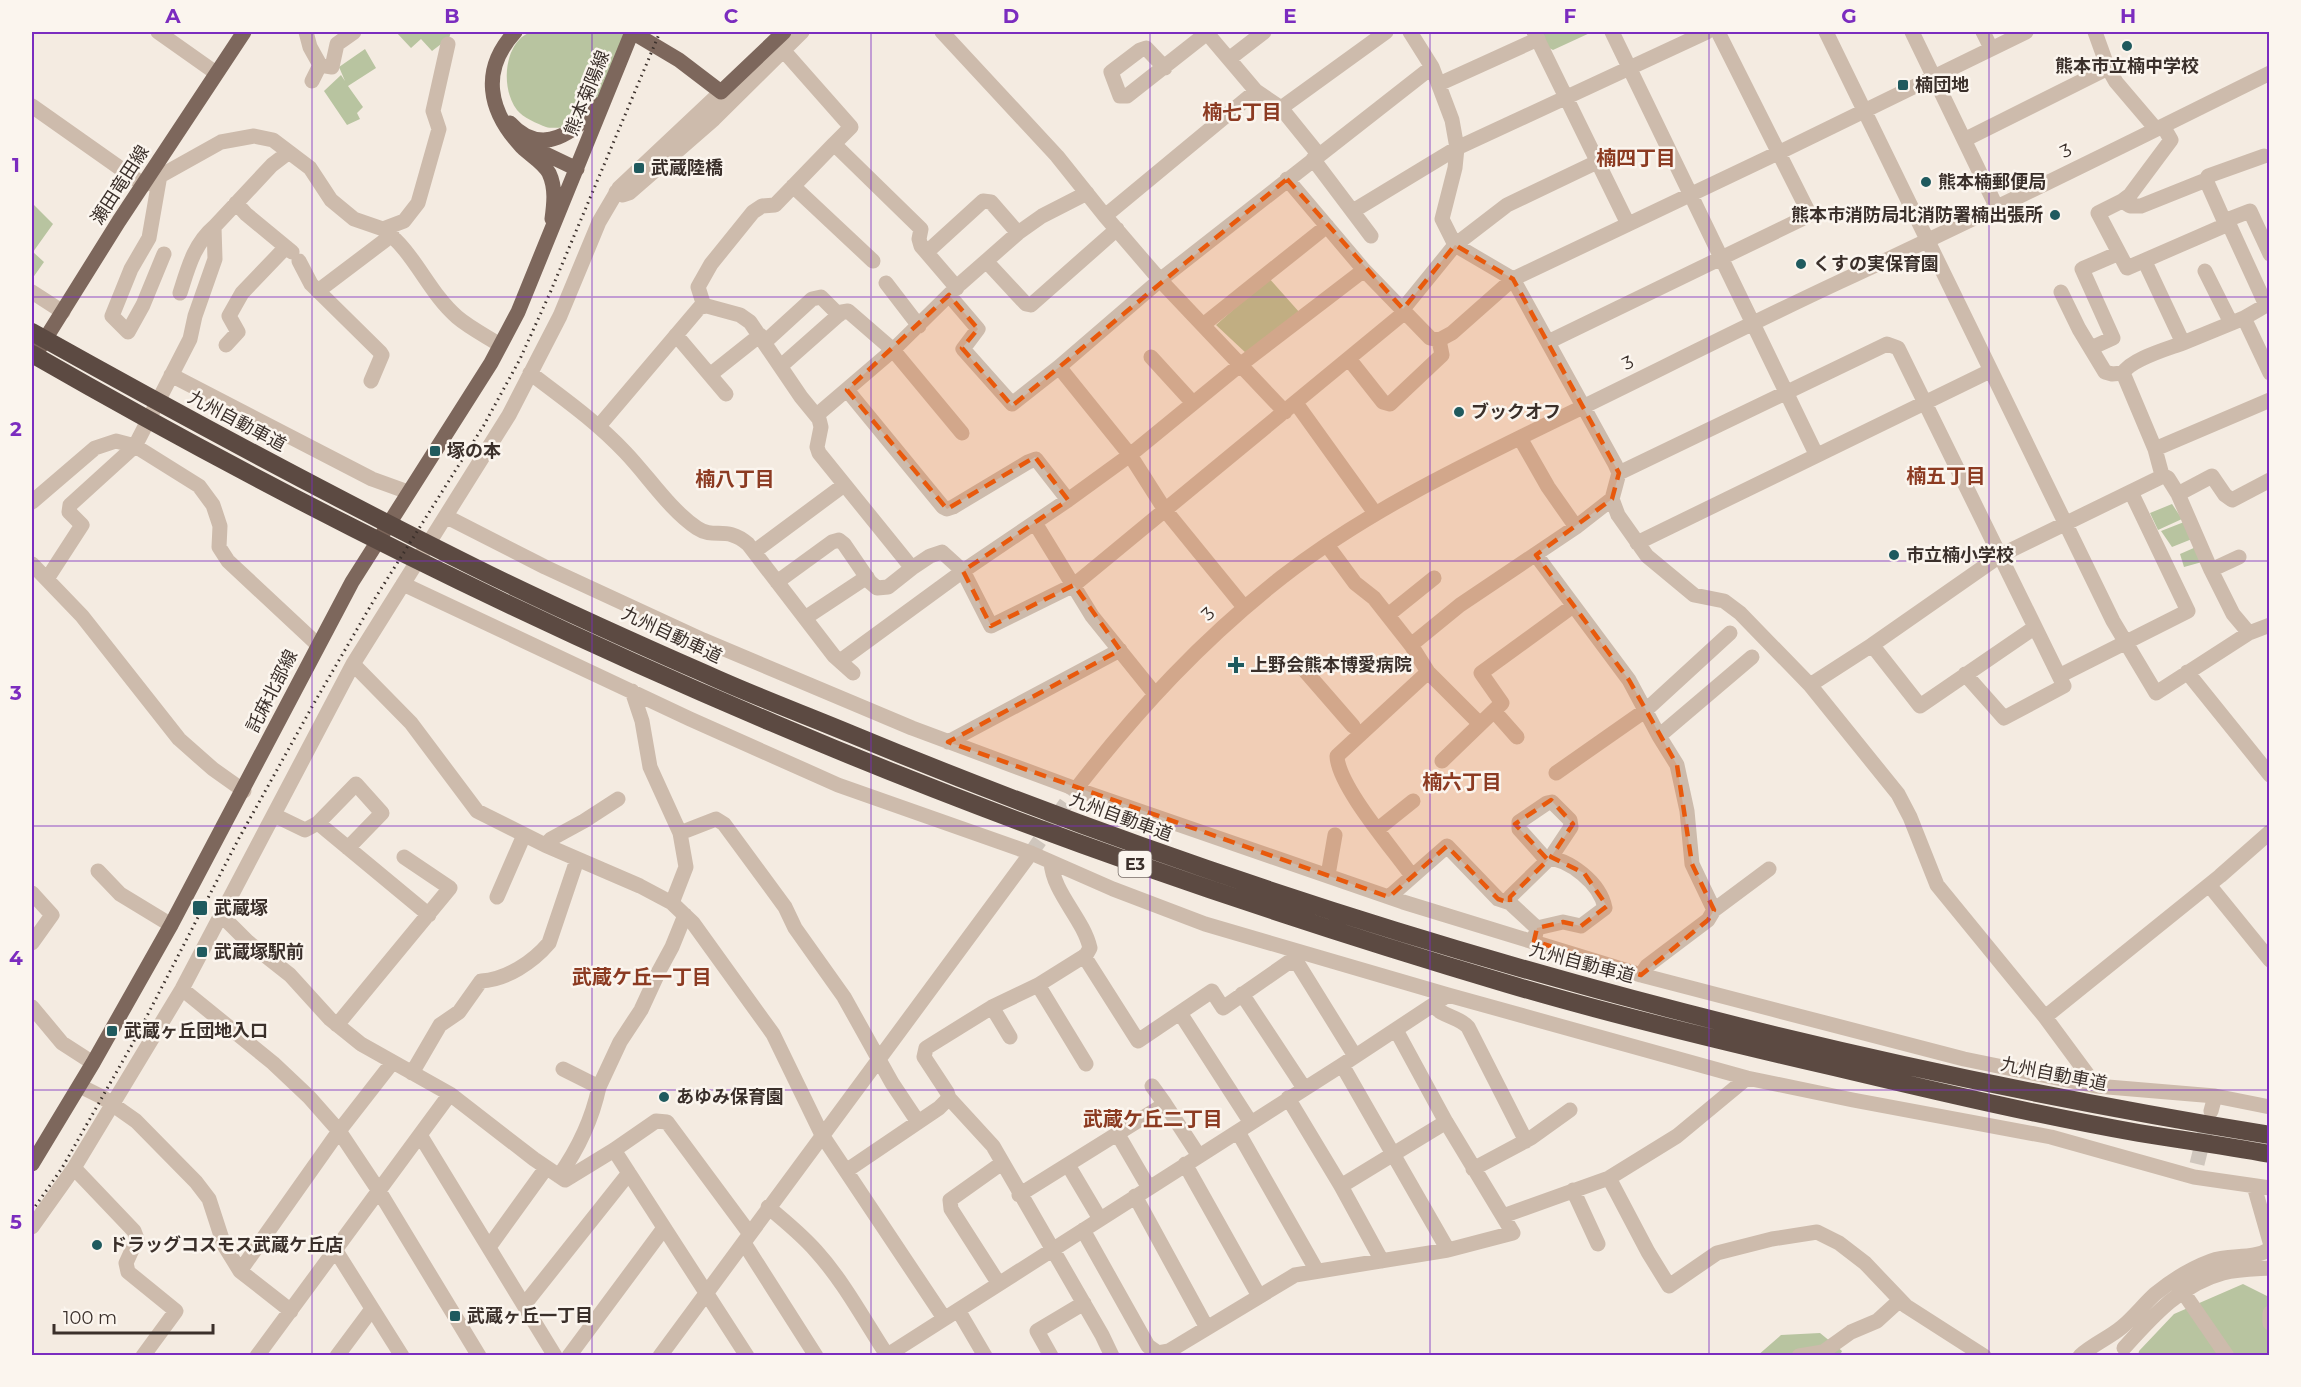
<svg xmlns="http://www.w3.org/2000/svg" width="2301" height="1387" font-family="Montserrat,'Noto Sans JP',sans-serif">
	<rect width="100%" height="100%" fill="#f4ebe1"/>
	<path fill="#b8c4a0" d="M396 32H451L449 38 432 51 421 39 411 48Z
		M530 32H621L624 33 603 95 574 126C565 127 553 129 546 127 538 124 522 117 517 110 503 92 503 57 519 40 522 36 527 34 530 32Z
		M1537 32H1592L1553 50 1543 45Z
		M365 49 376 68 348 86 363 107 357 113 360 119 347 125 324 91 341 75 345 81 339 67Z
		M32 203 53 224 33 252 44 262 32 279Z
		M1269 278 1300 313 1247 354 1216 325Z
		M2172 504 2182 519 2158 530 2150 513Z
		M2184 522 2192 539 2172 547 2161 531Z
		M2196 547 2202 562 2184 567 2180 554Z
		M2243 1284 2269 1297V1355L2138 1356 2139 1351 2174 1314Z
		M1820 1333 1842 1351 1840 1355 1757 1356 1781 1335Z"/>
	<g fill="none" stroke-linecap="round" stroke-linejoin="round">
		<path stroke="#cfc6bd" stroke-width="15" stroke-dasharray="15 8" stroke-linecap="butt" d="M1031 853 1076 789
			M2197 1164 2205 1132"/>
		<path stroke="#cdbbac" stroke-width="15" d="M158 32 216 73
			M306 32 310 47 320 65 312 81
			M942 32 1057 156 1105 216 1256 91
			M1206 32 1256 91 1281 108 1386 32
			M1410 32 1432 67 1452 120 1457 148 1455 168 1442 219 1455 245 1513 279 1615 464 1619 473 1612 499 1618 515 1647 556 1694 595 1724 601 1740 613 1810 685 1898 794 1910 817 1937 885 2045 1017 2096 1086
			M1534 32 1628 224
			M1612 32 1816 454
			M1826 32 2113 621 2156 693 2249 633 2270 625
			M1912 32 1996 206
			M1983 32 1991 48
			M2095 32 2108 68 2116 82 2156 129
			M783 50 851 127 834 144 917 225 921 229 919 239 921 246 957 288
			M1229 59 1264 32
			M320 65 332 67 337 44 354 32
			M1165 68 1146 48 1140 50 1111 72 1120 96H1127L1207 33
			M1439 84 1538 39
			M32 106 144 185 221 142 254 136 273 140 310 168 331 200 354 219 383 229 404 221 418 203 439 129 433 111 448 44
			M1281 108 1319 155
			M2163 126 2171 140 2130 195 2122 201 2098 213 2127 268 2226 225 2206 180
			M1964 140 2108 68
			M1313 159 1371 236
			M160 175 149 238 131 269 112 316 128 332 143 305 164 254
			M1287 179 1364 270 1430 338 1439 340 1452 333 1513 279 1778 153 2026 32
			M793 186 873 261
			M616 192 623 195 629 193 714 119 802 32
			M2122 201 2130 206H2141L2206 180 2208 176 2264 156
			M236 203 246 214 292 252
			M1353 211 1457 148 1707 32
			M1105 216 1160 280 1285 412
			M2227 220 2266 305
			M2224 221 2250 211 2270 254
			M383 229C414 251 428 292 457 317 470 328 486 336 500 345
			M927 252 983 201 991 202 1018 233
			M299 261 311 284 380 352 382 355 371 381
			M986 261 1026 304 1031 305 1117 229
			M2145 262 2183 343 2244 318 2270 303
			M2205 271 2231 323
			M886 283 919 326
			M318 291 392 235
			M32 292 63 312
			M2061 292 2079 329 2105 372 2112 374 2123 373
			M180 293C188 268 194 244 214 227
			M949 295 978 329 963 349 1012 404 1059 367
			M704 306 698 287 711 264 753 212 762 206 775 205 834 144
			M1403 309 1455 245 1507 205 1597 162
			M2244 318 2270 373
			M1203 325 1327 226
			M676 335 726 394
			M765 342 812 299 821 297 839 315
			M1548 342 1810 215 1718 32
			M226 345 238 332 229 316 242 293 286 247
			M2091 348 2113 338 2082 269 2119 253
			M1151 357 1193 403
			M1349 359 1383 402 1390 404 1442 355 1439 340
			M781 366 842 312 848 311 893 350 962 433
			M530 373C563 398 597 422 625 452 649 477 669 509 697 528 715 540 726 525 748 544L834 656 853 673
			M711 374 760 335
			M171 375 372 479 408 492
			M847 390 943 507 947 509 953 507 1028 462 1036 459 1068 500
			M1296 403 1375 513
			M817 415 893 350 960 284 1018 233 1042 216 1087 193
			M599 426 700 307 707 306 740 315 750 322 801 397 819 419 821 427 817 447 819 453 912 568 930 556 942 552 963 571 991 626 1074 585 1405 312
			M1520 438 1548 487 1576 527
			M2155 449 2270 400
			M1619 473 1887 344 1898 348 2064 686 2004 718 1965 674
			M2162 475 2168 478 2178 494 2212 476 2225 495 2232 500 2270 480
			M2178 494 2211 570
			M32 502 95 448 116 441 135 446 199 486 213 505 220 526 219 547 228 561 318 645
			M447 517 545 567 703 640 912 728 1076 789 1403 902 1641 975 1964 1059 2096 1086 2215 1096 2270 1107
			M1035 523 1092 616 1154 693
			M1637 543 1990 371
			M1327 545 1355 583 1374 598 1411 645
			M755 551 844 485
			M1536 555 1629 680 1659 736 1677 765 1687 811 1692 864 1714 910 1708 920 1647 966 1641 975
			M2239 557 2211 570 2233 614 2249 633
			M32 564 82 616 179 739 213 769 244 791
			M47 579 82 525 69 512 70 505 135 446 190 339 195 316 215 259 214 227 272 165 289 152
			M777 582 832 542 839 540 844 544 870 582 877 588 888 587 912 568
			M403 584 690 719 838 785 1031 853 1113 889 1205 924 1448 995 1747 1078 1853 1100 2051 1137 2194 1177 2270 1188
			M1244 607 1165 510 1130 455 1059 367 1160 280 1432 67
			M1388 615 1434 578
			M805 618 867 577
			M1872 645 1920 706 2034 628
			M840 661 963 571 1068 500 1130 455 1240 365 1364 270
			M353 664 411 723 477 811 545 845 640 886 672 903 693 923 773 1034 822 1135 944 1318
			M1306 672 1353 726
			M2187 672 2270 775
			M2059 676 2188 611 2131 492
			M1810 685 1872 645 2001 555 2161 477 2162 475 2155 449 2123 373C2131 359 2167 349 2183 343
			M632 691 642 721 650 767 680 833 686 867 672 903
			M1494 711 1517 737
			M1480 724 1428 672 1411 645 1460 605 1576 527 1612 499
			M1659 736 1752 657
			M948 742 1120 650
			M1442 761 1502 703 1481 673 1573 606
			M1556 773 1646 710 1730 633
			M1076 789C1139 708 1202 640 1282 577 1367 511 1462 466 1558 419 1651 374 1743 327 1837 283 1983 216 2126 144 2270 73
			M274 815 305 830 318 823 356 784 382 813 348 848
			M318 823 429 915
			M1378 829 1413 801
			M680 833 716 819 724 824 785 907 795 928 844 997 892 1083 918 1122
			M545 845 551 839 584 821 618 799
			M98 871 120 894 171 925
			M1328 875 1335 835
			M1412 876C1393 849 1338 786 1337 756L1428 672
			M2209 885 2270 960
			M32 893 52 915 32 943
			M497 897 524 835
			M1389 897 1447 846 1498 899 1510 903
			M1714 910 1769 869
			M221 915 248 942 290 975 330 1019 361 1044 450 1094 534 1159 565 1180 614 1150 656 1121 667 1122 750 1234
			M1534 941 1537 928 1510 903V897L1551 857 1571 827 1570 820 1552 802 1547 803 1519 822V829L1544 857C1570 859 1600 883 1605 908L1581 926 1563 922 1537 928
			M1084 956 1138 1041 1212 991 1223 1008 1289 962 1298 964 1355 1056
			M1038 985 1086 1064
			M182 989 273 1063 309 1097 339 1131 379 1191 479 1356
			M1242 994 1304 1088
			M1433 1005C1442 1017 1458 1016 1468 1027L1526 1141
			M32 1007 62 1043 93 1063
			M992 1007 1010 1037
			M1180 1013 1251 1123
			M2045 1017 2220 876 2270 832
			M337 1025 450 888 404 857
			M1342 1065 1448 1250
			M412 1073 440 1025 459 1012 481 981C506 980 533 962 549 943L577 860 575 859
			M80 1086 102 1097 136 1121 196 1182 209 1199 224 1245 240 1271 291 1311
			M1152 1086 1165 1104
			M599 1087 620 1042 641 1010 659 971 672 947 685 915
			M949 1098 993 1146 1102 1335 1112 1356
			M1288 1098 1341 1186 1382 1261
			M2211 1111 2215 1096
			M1238 1132 1317 1271
			M1117 1133 1149 1188
			M420 1135 555 1356
			M614 1150 747 1356
			M1185 1164 1259 1296
			M1068 1165 1100 1219
			M74 1168 134 1231 137 1239 126 1263 128 1272 176 1311 143 1356
			M1473 1169 1531 1138 1570 1110
			M846 1171 939 1108 949 1098 947 1092 924 1057 926 1048 992 1007 1038 985 1086 955 1090 948C1083 918 1053 893 1051 862
			M559 1176C578 1149 592 1120 599 1087L563 1069
			M1609 1178 1648 1252 1669 1286 1717 1253 1772 1239 1817 1232 1839 1243 1865 1263 1906 1306 1984 1356
			M1341 1186 1446 1122
			M2254 1186 2270 1242
			M1573 1190 1598 1244
			M1019 1195 1165 1104 1199 1156
			M1135 1196 1207 1328
			M768 1207C785 1221 802 1235 816 1251 844 1282 864 1320 887 1355
			M1503 1216 1609 1178 1677 1136 1747 1078
			M32 1227 74 1168 182 989 353 664 509 415 560 316 599 222 619 188 721 92
			M1083 1230 1148 1346 1158 1353 1169 1351 1295 1275 1448 1250 1513 1233 1446 1122 1396 1030
			M744 1243 816 1356
			M489 1247 546 1168
			M336 1251 402 1356
			M240 1271 339 1131 392 1063
			M999 1284 951 1209 950 1200 1002 1163
			M2183 1292 2227 1356
			M524 1305 629 1173
			M958 1310 985 1356
			M2270 1313V1323
			M2124 1348C2152 1317 2181 1284 2223 1273 2238 1269 2254 1269 2270 1268
			M257 1356 450 1094
			M337 1356 372 1309
			M569 1356 664 1228
			M660 1356 1031 853
			M886 1356 1342 1065 1448 995
			M1051 1356 1037 1331 1084 1303
			M1799 1356 1823 1352 1851 1332 1877 1321 1900 1300
			M2080 1356C2093 1344 2109 1338 2122 1327 2134 1317 2144 1304 2155 1294 2171 1281 2192 1268 2211 1261 2230 1254 2253 1260 2270 1249"/>
		<path stroke="#7d675c" stroke-width="15" d="M515 32C480 70 488 111 522 147 531 156 543 162 549 173 556 188 554 204 552 219
			M632 32 679 60 721 92 784 32
			M510 123C542 159 576 131 600 104
			M531 147 577 169
			M39 349 119 221 244 32
			M32 1164 93 1063 171 925 352 582 491 363 518 312 632 32"/>
		<path stroke="#5c4a42" stroke-width="18" d="M32 332C182 416 334 498 488 574 560 609 633 642 706 674 754 696 803 714 851 734 1306 923 1783 1056 2270 1135
			M32 354C270 491 519 616 773 723 1012 825 1259 910 1508 984 1616 1016 1725 1042 1834 1067 1935 1091 2037 1115 2139 1133 2183 1140 2226 1146 2270 1154"/>
		<path stroke="#3b302b" stroke-width="3" stroke-dasharray="1.5 4.5" stroke-linecap="butt" d="M32 1211 62 1168 133 1043 238 840 313 705 374 600 484 425 520 359 550 293 660 32"/>
	</g>
	<path fill="#e8590c" fill-opacity="0.2" stroke="#e8590c" stroke-width="4.5" stroke-dasharray="12 8" stroke-linejoin="round" d="M1287 179 1403 309 1455 245 1513 279 1619 473 1612 499 1536 555 1629 680 1677 765 1692 864 1714 910 1708 920 1641 975 1534 941 1537 928 1563 922 1581 926 1607 906 1584 873 1551 857 1573 824 1551 800 1515 824 1548 860 1510 897V903L1498 899 1447 846 1389 897 948 742 1120 650 1074 585 991 626 963 571 1068 500 1035 457 947 509 847 390 949 295 978 329 962 348 1012 406Z"/>
	<path fill="none" stroke="#7b2cbf" stroke-width="1.5" stroke-opacity="0.55" d="M312 32V1356M592 32V1356M871 32V1356M1150 32V1356M1430 32V1356M1709 32V1356M1989 32V1356M32 297H2270M32 561H2270M32 826H2270M32 1090H2270"/>
	<g fill="#1f5a5e" stroke="#fbf5ee" stroke-width="2">
		<circle cx="2127" cy="46" r="6"/>
		<rect x="1897" y="79" width="12" height="12" rx="3"/>
		<rect x="633" y="162" width="12" height="12" rx="3"/>
		<circle cx="1926" cy="182" r="6"/>
		<circle cx="2055" cy="215" r="6"/>
		<circle cx="1801" cy="264" r="6"/>
		<circle cx="1459" cy="412" r="6"/>
		<rect x="429" y="445" width="12" height="12" rx="3"/>
		<circle cx="1894" cy="555" r="6"/>
		<path d="M1233 656h6v6h6v6h-6v6h-6v-6h-6v-6h6z"/>
		<rect x="192" y="900" width="16" height="16" rx="3"/>
		<rect x="196" y="946" width="12" height="12" rx="3"/>
		<rect x="106" y="1025" width="12" height="12" rx="3"/>
		<circle cx="664" cy="1097" r="6"/>
		<circle cx="97" cy="1245" r="6"/>
		<rect x="449" y="1310" width="12" height="12" rx="3"/>
	</g>
	<g text-anchor="middle" stroke-width="5" stroke-linejoin="round" paint-order="stroke">
		<rect fill="#fbf5ee" stroke="#756b66" stroke-width="1.5" x="1118.5" y="851" width="33" height="26" rx="4.5"/>
		<g font-size="16" font-weight="bold" fill="#3b302b">
			<text x="1135" y="870">E3</text>
		</g>
		<g font-size="18" font-weight="bold" fill="#3b302b" stroke="#fbf5ee" text-anchor="start">
			<text x="2127" y="72" text-anchor="middle">熊本市立楠中学校</text>
			<text x="1915" y="91">楠団地</text>
			<text x="651" y="174">武蔵陸橋</text>
			<text x="1938" y="188">熊本楠郵便局</text>
			<text x="2043" y="221" text-anchor="end">熊本市消防局北消防署楠出張所</text>
			<text x="1813" y="270">くすの実保育園</text>
			<text x="1471" y="418">ブックオフ</text>
			<text x="447" y="457">塚の本</text>
			<text x="1906" y="561">市立楠小学校</text>
			<text x="1250" y="671">上野会熊本博愛病院</text>
			<text x="214" y="914">武蔵塚</text>
			<text x="214" y="958">武蔵塚駅前</text>
			<text x="124" y="1037">武蔵ヶ丘団地入口</text>
			<text x="676" y="1103">あゆみ保育園</text>
			<text x="109" y="1251">ドラッグコスモス武蔵ケ丘店</text>
			<text x="467" y="1322">武蔵ヶ丘一丁目</text>
		</g>
		<g font-size="18" fill="#3b302b" stroke="#fbf5ee">
			<text transform="translate(587 93) rotate(-68)" y="6">熊本菊陽線</text>
			<text transform="translate(2066 151) rotate(-26)" y="6">3</text>
			<text transform="translate(120 185) rotate(-57)" y="6">瀬田竜田線</text>
			<text transform="translate(1628 363) rotate(-26)" y="6">3</text>
			<text transform="translate(237 421) rotate(28)" y="6">九州自動車道</text>
			<text transform="translate(1208 614) rotate(-43)" y="6">3</text>
			<text transform="translate(672 635) rotate(25)" y="6">九州自動車道</text>
			<text transform="translate(272 691) rotate(-63)" y="6">託麻北部線</text>
			<text transform="translate(1121 817) rotate(20)" y="6">九州自動車道</text>
			<text transform="translate(1582 963) rotate(15)" y="6">九州自動車道</text>
			<text transform="translate(2054 1074) rotate(11)" y="6">九州自動車道</text>
		</g>
		<g font-size="20" font-weight="bold" fill="#8c3b22" stroke="#fbf5ee">
			<text x="1242" y="119">楠七丁目</text>
			<text x="1636" y="165">楠四丁目</text>
			<text x="1946" y="483">楠五丁目</text>
			<text x="735" y="486">楠八丁目</text>
			<text x="1462" y="789">楠六丁目</text>
			<text x="642" y="984">武蔵ケ丘一丁目</text>
			<text x="1153" y="1126">武蔵ケ丘二丁目</text>
		</g>
	</g>
	<rect width="2301" height="1387" fill="none" stroke="#fbf5ee" stroke-width="66"/>
	<path d="M54 1324v9h159v-9" fill="none" stroke="#3b302b" stroke-width="3"/>
	<text x="63" y="1324" font-size="18" fill="#3b302b" stroke="#fbf5ee" stroke-width="4.5" paint-order="stroke">100 m</text>
	<rect x="33" y="33" width="2235" height="1321" fill="none" stroke="#7b2cbf" stroke-width="2"/>
	<g font-size="20" text-anchor="middle" font-weight="bold" fill="#7b2cbf">
		<text x="173" y="23">A</text>
		<text x="452" y="23">B</text>
		<text x="731" y="23">C</text>
		<text x="1011" y="23">D</text>
		<text x="1290" y="23">E</text>
		<text x="1570" y="23">F</text>
		<text x="1849" y="23">G</text>
		<text x="2128" y="23">H</text>
		<text x="16" y="172">1</text>
		<text x="16" y="436">2</text>
		<text x="16" y="700">3</text>
		<text x="16" y="965">4</text>
		<text x="16" y="1229">5</text>
	</g>
</svg>
